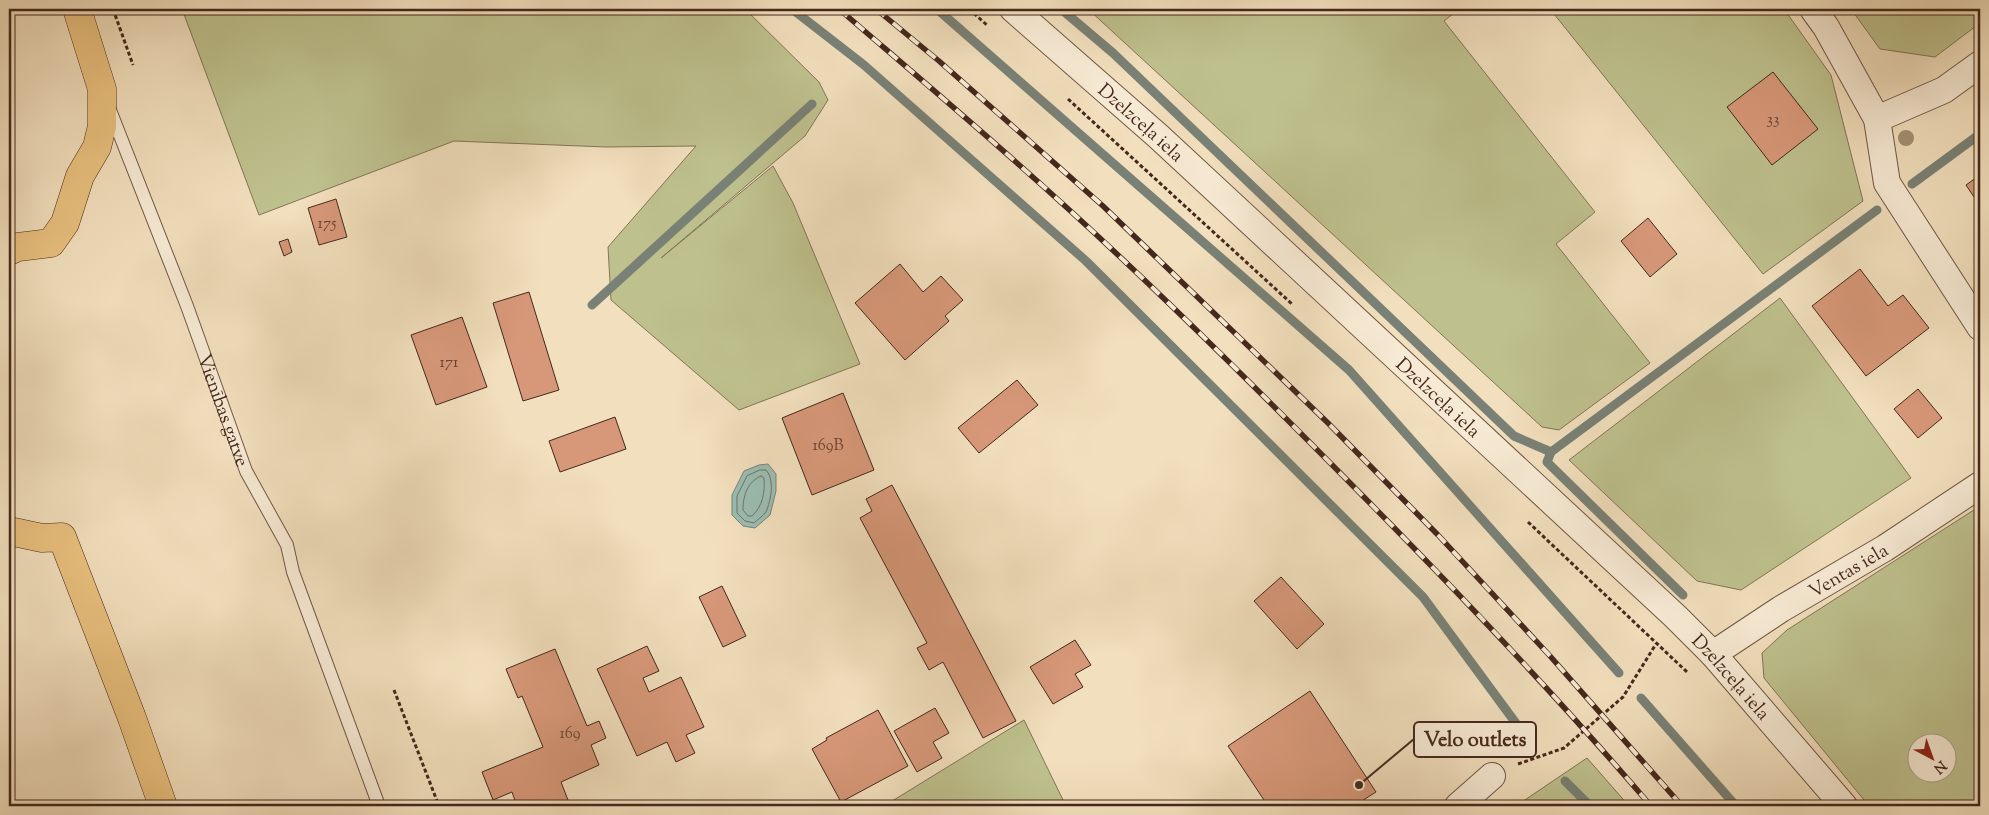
<svg xmlns="http://www.w3.org/2000/svg" width="1989" height="815" font-family="'Sorts Mill Goudy',serif">
	<rect width="100%" height="100%" fill="#f2dfbd"/>
	<filter id="stains"><feTurbulence type="fractalNoise" baseFrequency=".004" numOctaves="4"/><feColorMatrix values="0 0 0 0 .2 0 0 0 0 .09 0 0 0 0 .02 0 0 0 .5 -.17"/></filter>
	<radialGradient id="worn" r=".72"><stop offset=".6" stop-color="#630" stop-opacity="0"/><stop offset="1" stop-color="#630" stop-opacity=".3"/></radialGradient>
	<path fill="#bec18e" stroke="#827456" fill-rule="evenodd" d="M182 9H745L819 82 828 100 805 136 661 258 773 166 793 203 860 364 739 410 611 300 608 247 696 146 606 147 454 141 259 215Z
		M1088 9H1459L1444 21 1595 212 1556 244 1650 363 1559 430 1542 427Z
		M1550 9H1784L1831 75 1863 201 1763 274Z
		M1851 9H1980V23L1935 57 1880 49Z
		M1780 298 1911 478 1741 590 1697 581 1569 460Z
		M1980 506V806H1869L1764 678 1762 653 1787 630ZM1916 742H1946V772H1916Z
		M1024 720 1066 806H884Z
		M1587 758 1629 806H1516Z"/>
	<path fill="#9bbdb2" stroke="#798176" d="M768 464 776 474V491L770 515 755 528 743 526 732 515V495L744 471 759 465Z"/>
	<g fill="none" stroke-linecap="round" stroke-linejoin="round">
		<path stroke="#707268" stroke-width="1" d="M760 470H766C775 480 771 500 766 512 763 516 757 520 754 523L745 521 737 513V496L747 476Z
			M761 476 764 478C765 492 763 506 752 516H748L743 510C743 496 747 482 761 476Z"/>
		<path stroke="#798176" stroke-width="9" d="M792 9 864 65 1086 261 1423 597 1529 741
			M937 9 1349 370 1619 673
			M1061 9 1113 53 1514 436 1551 452
			M1912 184 1980 134
			M592 305 812 104
			M1683 595 1547 462 1551 452 1877 210
			M1641 698 1736 806
			M1565 781 1590 806"/>
	</g>
	<path fill="#d79879" stroke="#45281d" d="M1773 72 1818 129 1772 165 1727 107Z
		M1980 175V206L1966 185Z
		M336 199 347 237 319 245 308 208Z
		M1648 218 1677 254 1650 277 1621 241Z
		M288 239 292 252 284 256 279 242Z
		M900 264 923 292 941 276 963 300 945 316 949 321 905 360 855 303Z
		M1860 269 1888 306 1903 295 1929 328 1866 376 1812 306Z
		M529 292 559 390 523 401 493 303Z
		M462 317 487 387 436 405 411 335Z
		M1017 380 1038 405 979 453 958 428Z
		M1918 389 1942 418 1918 438 1894 409Z
		M843 393 874 470 812 495 782 418Z
		M615 417 626 449 560 472 549 441Z
		M892 485 1016 721 983 738 943 662 929 670 917 648 927 643 860 518 872 511 866 499Z
		M1281 577 1324 624 1297 649 1254 601Z
		M722 586 746 636 723 647 699 597Z
		M1075 640 1091 665 1075 674 1083 687 1053 704 1030 667Z
		M647 646 659 671 643 678 649 692 681 677 704 727 686 735 695 753 676 762 667 742 637 756 597 669Z
		M555 649 587 726 599 721 606 738 591 745 599 765 561 782 568 800 552 806H517L512 792 493 800 482 772 543 747 522 696 518 698 506 669Z
		M1310 691 1376 792 1354 806H1268L1228 746Z
		M935 708 949 733 933 742 942 758 917 772 894 731Z
		M878 710 908 766 841 802 812 749 827 740 826 738Z"/>
	<g fill="none" stroke-linecap="round" stroke-linejoin="round">
		<defs>
			<g id="service">
				<path id="s1" d="M110 110 187 306 246 471 287 545 293 572 379 806"/>
			</g>
			<g id="minor">
				<path id="s2" d="M1013 9 1158 136 1676 617 1713 654 1844 806"/>
				<path d="M1813 9 1826 27 1877 119 1887 183 1980 327"/>
				<path d="M1877 119 1944 90 1980 64"/>
				<path id="s3" d="M1713 654 1781 609 1885 548 1980 485"/>
				<path d="M1458 806 1492 776"/>
			</g>
			<path id="trunk" d="M9 251 18 247 51 243 65 223 80 176 97 147 102 126V89L77 9
				M9 531 42 538 62 537 132 718 163 806"/>
		</defs>
		<use href="#service" stroke="#705645" stroke-width="14"/>
		<use href="#minor" stroke="#705645" stroke-width="28"/>
		<use href="#trunk" stroke="#45281d" stroke-width="29"/>
		<path stroke="#45281d" stroke-width="3" stroke-dasharray="4 2.5" stroke-linecap="butt" d="M113 9 133 65
			M969 9 988 26
			M1068 99 1292 304
			M1528 522 1687 672
			M394 690 439 806
			M1518 764 1564 748 1623 697 1656 644"/>
		<use href="#service" stroke="#f7ead4" stroke-width="12"/>
		<use href="#minor" stroke="#f7ead4" stroke-width="26"/>
		<use href="#trunk" stroke="#e9c07e" stroke-width="28"/>
		<defs>
			<path id="rail" d="M839 9C933 90 1028 170 1118 255 1199 331 1277 409 1355 488 1457 591 1557 696 1651 806
				M876 9 939 61 1103 206 1328 423 1438 535 1550 656 1682 806"/>
		</defs>
		<use href="#rail" stroke="#45281d" stroke-width="5.5"/>
		<use href="#rail" stroke="#f7ead4" stroke-width="4" stroke-dasharray="11" stroke-linecap="butt"/>
	</g>
	<circle fill="#a38f74" cx="1906" cy="138" r="8"/>
	<g text-anchor="middle" stroke-width="5" stroke-linejoin="round" paint-order="stroke">
		<g font-size="16" fill="#6a4434">
			<text x="1773" y="124">33</text>
			<text x="327" y="228">175</text>
			<text x="449" y="367">171</text>
			<text x="828" y="450">169B</text>
			<text x="570" y="738">169</text>
		</g>
		<g font-size="19" fill="#45281d" stroke="#f7ead4">
			<text dy="7" stroke="none"><textPath href="#s2" startOffset="171">Dzelzceļa iela</textPath></text>
			<text dy="7" stroke="none"><textPath href="#s2" startOffset="576">Dzelzceļa iela</textPath></text>
			<text dy="7" stroke="none"><textPath href="#s1" startOffset="321">Vienības gatve</textPath></text>
			<text dy="7" stroke="none"><textPath href="#s3" startOffset="159">Ventas iela</textPath></text>
			<text dy="7" stroke="none"><textPath href="#s2" startOffset="981">Dzelzceļa iela</textPath></text>
		</g>
	</g>
	<path fill="none" stroke="#45281d" stroke-width="2" d="M1359 785L1414 739"/>
	<circle fill="#45281d" stroke="#f7ead4" stroke-width="2" cx="1359" cy="785" r="5"/>
	<rect fill="#f7ead4" stroke="#45281d" stroke-width="2" x="1414" y="722" width="122" height="35" rx="5"/>
	<g font-size="20" text-anchor="middle" font-weight="bold" fill="#45281d">
		<text x="1475" y="746">Velo outlets</text>
	</g>
	<rect width="1989" height="815" fill="none" stroke="#f2dfbd" stroke-width="30"/>
	<rect x="10" y="10" width="1969" height="795" fill="none" stroke="#45281d" stroke-width="2.5"/>
	<rect x="15" y="15" width="1959" height="785" fill="none" stroke="#45281d"/>
	<g transform="translate(1932 758) rotate(139)"><circle r="24" fill="#f7ead4" stroke="#b09c8b"/>
	<path d="M0-4L9 19L0 12L-9 19Z" fill="#8f2418"/>
	<text y="-8" font-size="14" font-weight="bold" text-anchor="middle" fill="#45281d">N</text>
	</g>
	<rect width="100%" height="100%" filter="url(#stains)"/>
	<rect width="100%" height="100%" fill="url(#worn)"/>
</svg>
